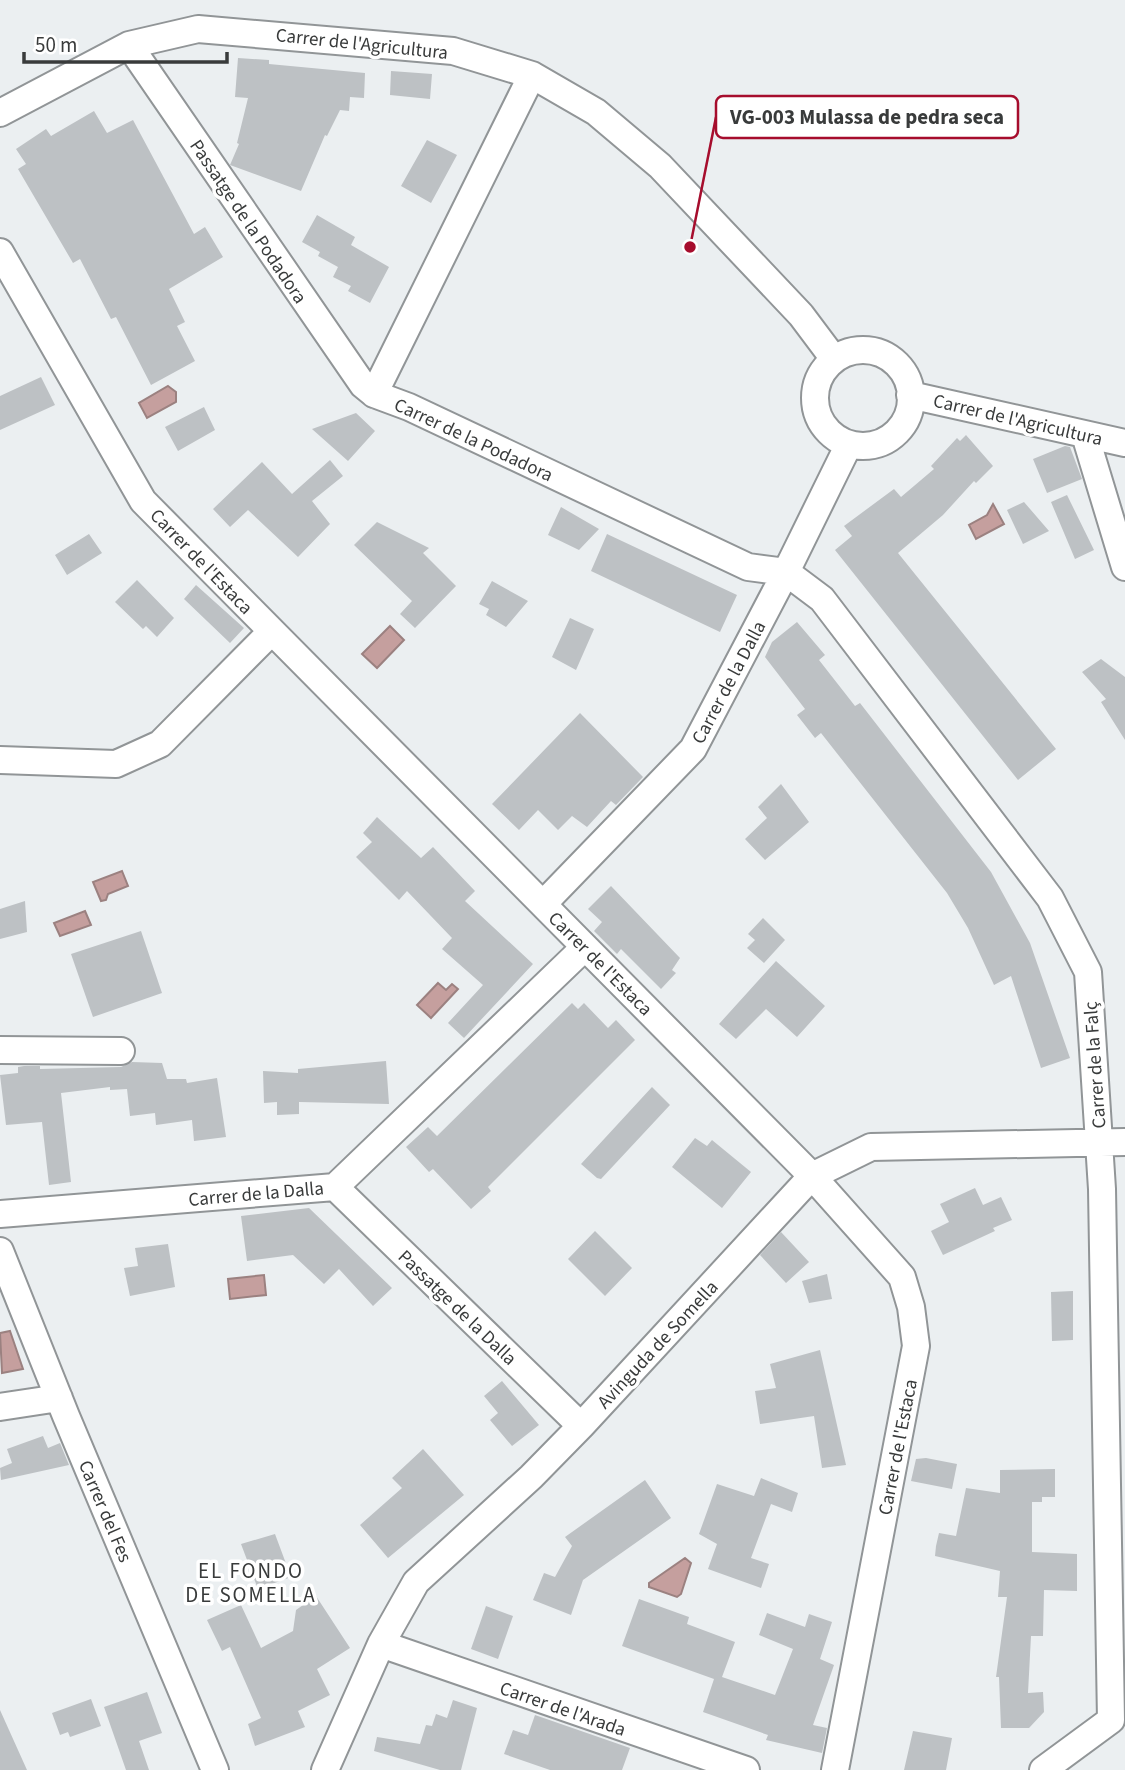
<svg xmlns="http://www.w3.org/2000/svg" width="1125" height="1770" font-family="'Source Sans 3',sans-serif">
	<rect width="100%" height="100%" fill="#ebeff1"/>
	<path fill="#c59f9e" stroke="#9b8180" stroke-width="2" d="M168 386 176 392V402L147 418 139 403Z
		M993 504 1004 524 976 539 969 525 987 515Z
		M390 626 404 640 377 668 362 654Z
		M122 871 128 886 108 894 106 900 101 901 93 882Z
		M85 911 91 925 60 936 54 923Z
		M438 983 446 990 452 984 458 989 431 1018 417 1005Z
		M264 1275 266 1295 230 1299 228 1279Z
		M10 1331 23 1369 2 1373 0 1333Z
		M685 1558 691 1563 681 1594 677 1597 649 1587V1583Z"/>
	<path fill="#bdc1c4" d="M238 58 269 60V64L365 73 364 98 350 97 349 111 340 110 327 136 325 135 301 191 230 165 239 144 237 143 248 98 235 97Z
		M391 71 432 74 430 99 390 95Z
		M94 111 107 133 133 120 194 234 205 227 223 257 169 289 185 322 177 326 195 361 151 385 116 317 111 319 80 259 73 263 18 169 26 164 16 149 46 129 51 136Z
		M427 140 457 155 431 203 401 186Z
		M317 215 355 237 351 245 389 267 370 303 348 291 351 286 333 277 338 267 318 256 320 252 302 242Z
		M41 377 55 405 0 430V396Z
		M204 407 215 430 178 451 165 427Z
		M356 413 375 431 348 461 312 429Z
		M966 435 993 466 976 483 974 481 943 515 898 553 1056 749 1018 780 835 550 852 536 844 526 894 489 901 497 934 469 931 466 957 438 960 441Z
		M1065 446 1070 447 1082 479 1047 493 1033 459Z
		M330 460 343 476 312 501 330 524 298 557 248 510 230 527 213 509 262 462 292 494Z
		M1067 495 1094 550 1075 559 1051 502Z
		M1024 502 1049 531 1023 544 1007 510Z
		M561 507 599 529 579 550 548 535Z
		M377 522 429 548 423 553 456 586 415 628 400 614 412 601 354 545Z
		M89 534 102 553 67 575 55 555Z
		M607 534 737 595 720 632 591 571Z
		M137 580 174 618 157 637 146 626 143 629 115 602Z
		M492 581 528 601 506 627 486 615 489 609 479 604Z
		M196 585 244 628 230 643 184 599Z
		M570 618 594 629 576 670 552 657Z
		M797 622 825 655 819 660 855 706 860 703 991 872 1030 943 1070 1058 1041 1068 1011 976 994 985 968 928 947 893 821 733 815 738 797 715 805 709 765 657 772 642Z
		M1101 659 1125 677V740L1101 702 1106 699 1082 672Z
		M580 713 643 777 616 805 611 801 587 827 572 816 558 830 538 810 519 830 492 804Z
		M781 784 809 822 765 860 745 839 767 818 758 807Z
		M377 817 421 858 433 847 475 891 465 901 533 964 464 1038 448 1023 483 985 442 949 452 938 407 891 399 900 356 857 372 842 363 833Z
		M611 886 680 958 672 970 676 973 661 989 621 949 617 954 594 931 602 922 588 909Z
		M25 901 27 932 0 939V909Z
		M763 918 785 940 764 963 747 948 755 940 748 934Z
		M141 931 162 993 93 1017 71 954Z
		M776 961 825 1006 797 1037 766 1009 736 1039 719 1024Z
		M572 1003 578 1009 584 1003 608 1028 616 1020 635 1040 488 1187 491 1191 471 1209 433 1169 429 1172 406 1147 428 1127 437 1136Z
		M386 1061 389 1104 299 1102V1114L277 1115V1102L264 1103 263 1071 298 1073V1069Z
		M132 1062 162 1063 167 1079H186L187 1083 217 1078 226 1137 194 1141 192 1120 156 1125 155 1113 130 1116 127 1089 110 1090V1087L61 1093 71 1182 49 1185 42 1122 6 1125 0 1075 18 1073V1067L24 1066H40V1069L121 1067Z
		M652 1087 670 1105 601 1179 597 1178 581 1164Z
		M695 1138 707 1146 712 1140 751 1172 722 1208 672 1167Z
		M975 1188 983 1205 1001 1197 1012 1220 993 1228 995 1231 943 1255 931 1231 949 1222 940 1204Z
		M309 1208 392 1288 373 1306 339 1269 324 1284 293 1255 247 1261 241 1216Z
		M595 1231 632 1268 605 1296 568 1259Z
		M781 1232 809 1262 786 1283 760 1255Z
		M168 1244 175 1287 130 1296 124 1268 138 1266 135 1248Z
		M827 1274 832 1299 809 1303 802 1281Z
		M1073 1291V1340L1052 1341 1051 1292Z
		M820 1350 846 1465 822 1468 814 1416 760 1424 755 1391 776 1388 770 1364Z
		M502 1381 539 1425 512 1446 490 1420 498 1413 484 1396Z
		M43 1436 48 1448 60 1443 69 1465 1 1480 0 1468 12 1463 7 1449Z
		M423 1449 464 1495 388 1558 360 1525 402 1488 392 1478Z
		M926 1458 957 1464 952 1489 911 1481 916 1459Z
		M1055 1469V1497H1042V1502H1032V1552L1077 1554V1591L1044 1590 1043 1636H1031L1028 1693 1043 1692 1044 1712 1029 1728H1001L999 1677H996L1007 1597H998L1000 1571 935 1556 936 1546 939 1533 956 1536 966 1488 1000 1493V1470Z
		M761 1478 798 1493 792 1512 771 1504 751 1558 769 1564 761 1588 708 1569 717 1544 699 1534 717 1484 754 1496Z
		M645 1480 671 1518 583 1580 571 1615 533 1600 544 1573 555 1577 572 1546 565 1537Z
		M275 1534 291 1577 258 1589 241 1544Z
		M316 1596 350 1648 317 1669 330 1695 298 1711 305 1727 255 1746 248 1724 261 1718 230 1647 222 1651 207 1620 241 1605 261 1648 293 1631 296 1610Z
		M639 1599 689 1617 687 1624 735 1642 722 1677 775 1695 793 1649 759 1635 767 1613 805 1627 809 1614 832 1622 820 1659 834 1665 813 1725 827 1728 822 1753 766 1740 768 1735 703 1712 714 1679 622 1646Z
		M486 1606 513 1616 498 1659 471 1649Z
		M147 1692 162 1733 139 1741 149 1770H126L104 1707Z
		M91 1699 101 1726 70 1737 68 1732 60 1735 52 1713Z
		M453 1700 477 1708 461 1770H440L374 1751 377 1737 420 1744 426 1725 432 1726 436 1714 447 1718Z
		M0 1710 27 1770H0Z
		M535 1715 630 1748 622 1770H550L504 1754 513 1730 528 1735Z
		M913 1731 952 1738 946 1770H904Z"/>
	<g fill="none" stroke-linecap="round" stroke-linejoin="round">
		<defs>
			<path id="street" d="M129 45 363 385 374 394 409 407 748 567 786 572 822 599 1050 898 1088 972 1102 1189 1111 1720 1043 1770
				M0 113 129 45 198 29 453 51 532 75 596 112 660 166 801 315 834 359
				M0 252 143 501 812 1176 902 1277 911 1307 916 1346 835 1770
				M815 398a48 48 0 1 1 96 0a48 48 0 1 1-96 0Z
				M374 394 532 75
				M910 395 1125 443
				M1085 435 1125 567
				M0 760 116 764 160 744 271 632
				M543 904 693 749 786 572 849 444
				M0 1050 121 1051
				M335 1187 581 1426
				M0 1214 335 1187 585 947
				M0 1251 66 1416 215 1770
				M0 1407 59 1398
				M381 1644 746 1770
				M325 1770 381 1644 416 1582 531 1477 581 1426 812 1176 871 1147 1125 1142"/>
		</defs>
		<use href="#street" stroke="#919597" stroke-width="30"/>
		<use href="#street" stroke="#fff" stroke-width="26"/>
	</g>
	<g text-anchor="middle" stroke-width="7" stroke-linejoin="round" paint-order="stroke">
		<g font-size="19" fill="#393b3b" stroke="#fff">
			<text transform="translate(362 43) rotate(6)" y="7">Carrer de l'Agricultura</text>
			<text transform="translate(249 221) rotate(56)" y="7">Passatge de la Podadora</text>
			<text transform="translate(1018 419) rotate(13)" y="7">Carrer de l'Agricultura</text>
			<text transform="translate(474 439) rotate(25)" y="7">Carrer de la Podadora</text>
			<text transform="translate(202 561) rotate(46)" y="7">Carrer de l'Estaca</text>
			<text transform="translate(728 682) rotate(-62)" y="7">Carrer de la Dalla</text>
			<text transform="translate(601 963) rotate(45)" y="7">Carrer de l'Estaca</text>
			<text transform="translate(1094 1065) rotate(-94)" y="7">Carrer de la Falç</text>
			<text transform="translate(256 1193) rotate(-5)" y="7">Carrer de la Dalla</text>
			<text transform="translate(458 1307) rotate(44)" y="7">Passatge de la Dalla</text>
			<text transform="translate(657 1344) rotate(-47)" y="7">Avinguda de Somella</text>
			<text transform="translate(897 1447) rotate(-79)" y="7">Carrer de l'Estaca</text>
			<text transform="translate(106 1511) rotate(67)" y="7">Carrer del Fes</text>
			<text transform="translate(563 1708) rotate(19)" y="7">Carrer de l'Arada</text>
		</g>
		<g font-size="21" letter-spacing="2" fill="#393b3b" stroke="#fff">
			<text x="251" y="1578">EL FONDO<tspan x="251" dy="24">DE SOMELLA</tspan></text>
		</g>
	</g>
	<path fill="none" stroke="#a60d2d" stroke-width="2.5" d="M690 247L716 117"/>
	<circle fill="#a60d2d" stroke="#fff" stroke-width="2.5" cx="690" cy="247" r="7"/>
	<rect fill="#fff" stroke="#a60d2d" stroke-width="2.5" x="716" y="96" width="302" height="42" rx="7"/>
	<g font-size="21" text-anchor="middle" font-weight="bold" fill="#393b3b">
		<text x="867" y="124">VG-003 Mulassa de pedra seca</text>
	</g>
	<path d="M24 52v10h203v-10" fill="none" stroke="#393b3b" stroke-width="3.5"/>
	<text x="35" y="52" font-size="21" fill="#393b3b" stroke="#ffffff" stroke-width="5" paint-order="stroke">50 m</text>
</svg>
